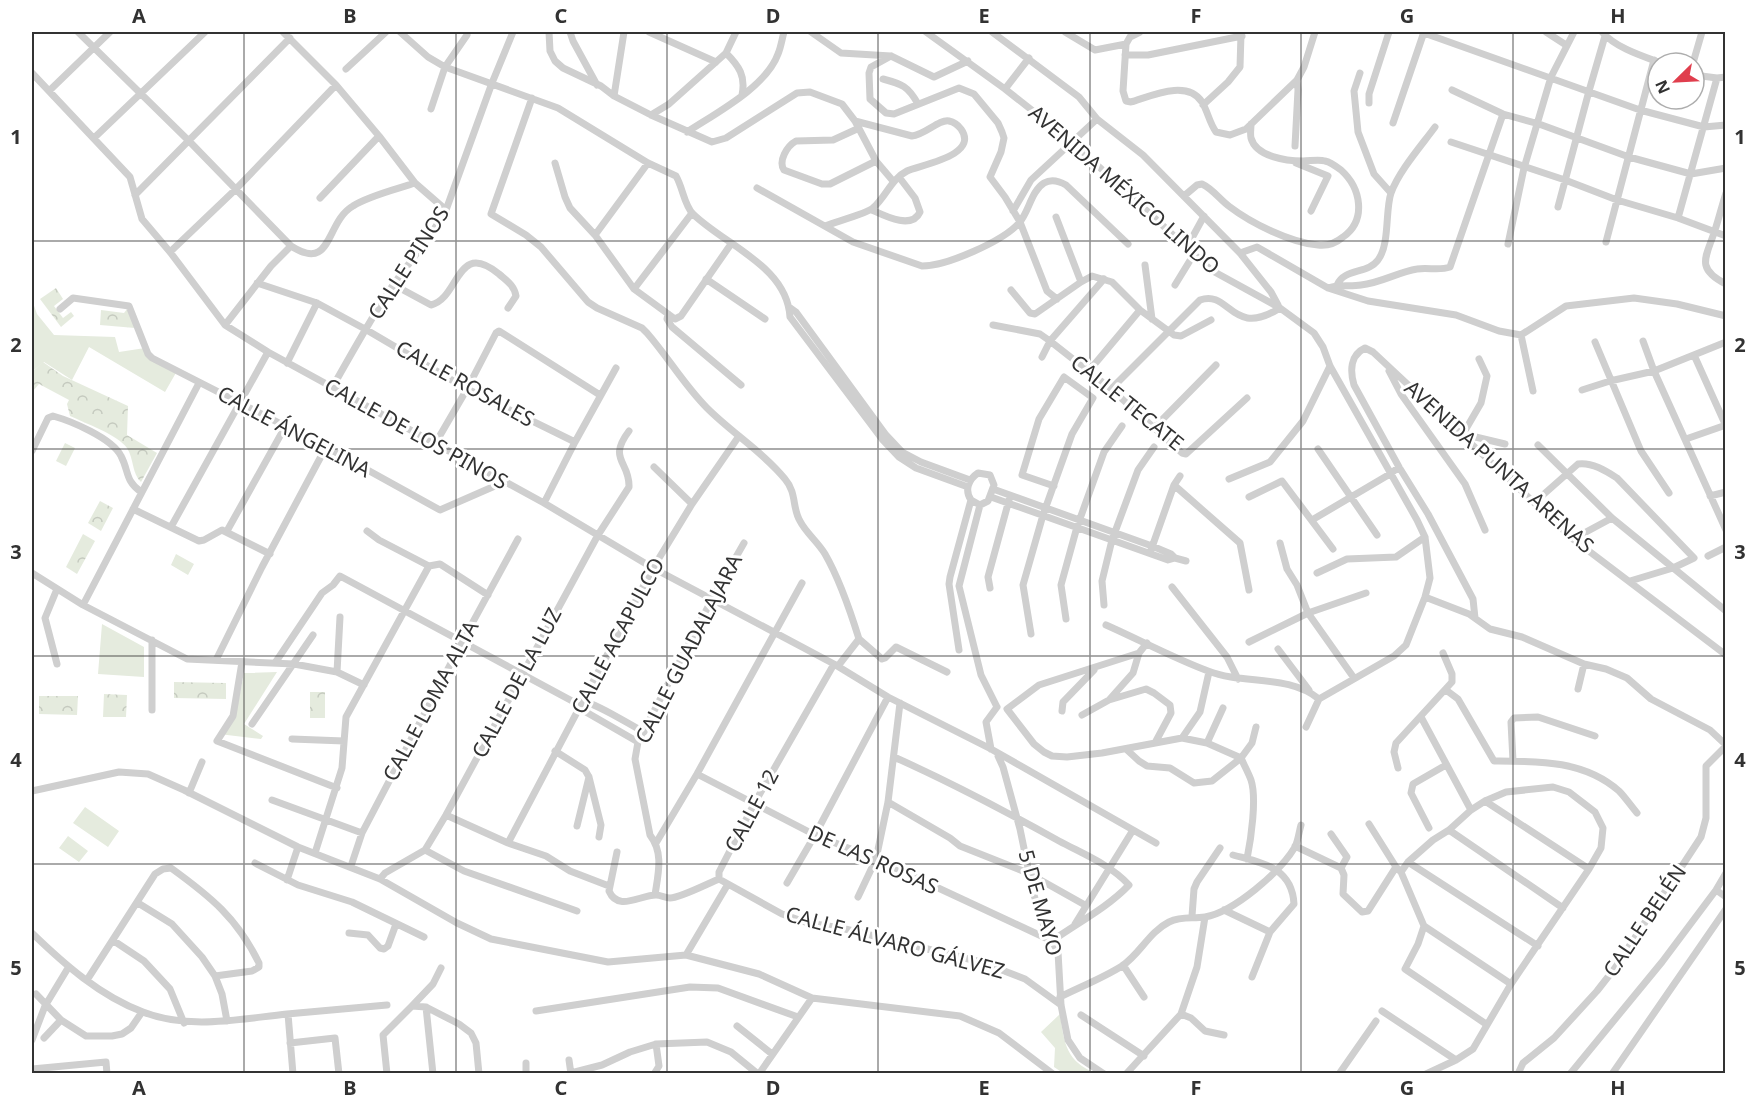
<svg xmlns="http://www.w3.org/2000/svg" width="1757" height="1105" font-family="'Noto Sans',sans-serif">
	<defs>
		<pattern id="park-crowns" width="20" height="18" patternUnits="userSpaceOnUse" patternTransform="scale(1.5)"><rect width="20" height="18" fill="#e5ebde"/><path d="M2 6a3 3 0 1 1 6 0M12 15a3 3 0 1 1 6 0" fill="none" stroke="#c5cabf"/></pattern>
	</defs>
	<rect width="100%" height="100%" fill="#fff"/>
	<path fill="#e5ebde" d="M32 300 37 314 54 335 115 337 119 352 145 348 147 353 177 371 165 392 89 347 72 380 44 362 34 370 32 367Z
		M65 443 75 448 66 466 56 461Z
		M176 554 194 564 188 575 171 565Z
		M102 624 144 647V677L98 674Z
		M277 672 244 724 263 736 261 739 219 734 235 718 244 673Z
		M85 807 119 831 108 847 73 823Z
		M68 836 88 851 79 862 59 848Z
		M1060 1014C1064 1043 1066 1061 1095 1073H1063L1054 1067 1055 1048 1041 1032Z"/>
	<path fill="url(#park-crowns)" d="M56 288 63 299 54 306 63 318 71 312 74 316 61 327 40 299Z
		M127 309 135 328 100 325 101 310 124 313Z
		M43 362 63 376 128 406 127 435 157 453 141 482C132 474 134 459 127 448 118 435 85 423 70 416L67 404 69 400 39 384 32 392V372Z
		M100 501 113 508 101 531 88 523Z
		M83 534 95 541 77 574 66 567Z
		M174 682 226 683V699L174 698Z
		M310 692H325V718H310Z
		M104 694 127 695 126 717H103Z
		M39 696H78L77 715 39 714Z"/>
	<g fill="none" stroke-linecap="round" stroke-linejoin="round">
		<path stroke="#cfcfcf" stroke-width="7" d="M78 32 190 142 291 246C333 273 325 222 353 206 368 196 397 189 415 183
			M283 32 336 85 379 136 415 183 446 210
			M400 32 428 57 445 67 558 108 648 163 676 176C683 188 684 205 693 214 726 246 787 266 790 317L882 439 899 457 916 468 968 487
			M549 32 550 51 555 61 563 68 601 86 614 96 651 115 712 142 726 138 797 93 810 92 842 104 855 121 876 161 893 181
			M570 32 573 41 597 85
			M649 32 716 62
			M811 32 841 53 891 56 934 77 968 61
			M926 32 1005 89 1071 141 1211 270 1280 308 1314 333 1323 347 1330 366 1417 520 1425 537 1430 578 1425 597 1406 645 1394 656 1319 699 1306 727
			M992 32 1079 97 1097 119 1143 155 1240 253 1271 292 1278 305
			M1065 32 1095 50 1126 44
			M1140 32 1130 37 1126 44 1123 91 1126 101 1131 102C1151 96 1187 79 1202 102 1208 112 1209 122 1216 132L1230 135 1246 129 1297 80 1304 67 1315 32
			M1546 32 1566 45
			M1602 32C1616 48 1642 56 1661 63
			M1424 33 1640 110 1704 127 1726 125
			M726 53C739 66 746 76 742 95
			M1125 55H1148L1242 36
			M891 56 871 67 869 73 870 99 886 113 894 114 959 88 974 94 998 123 1002 132 1004 138 1001 152 990 177 1005 197 1020 222 1047 291 1057 299
			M1693 63 1702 32
			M346 69 386 32
			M32 73 130 177 142 219 170 252 225 325 268 352 544 503 653 568 834 664 888 697 991 749 1156 843
			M1360 73 1354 91 1358 132 1374 174 1391 193
			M1694 75 1717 78 1726 77
			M883 79C902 84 908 86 918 104
			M1005 89 1029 58
			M1452 90 1503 114 1539 124 1629 157 1691 174 1726 168
			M49 91 110 32
			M614 96 624 32
			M532 98 491 214 526 235 541 247 588 302 597 308 642 328 647 333C668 357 684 385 707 408 732 433 763 452 785 479 797 493 792 508 800 521 806 533 818 542 825 554 840 580 850 610 859 639
			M1369 103V94L1389 32
			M1203 105 1228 82 1240 67 1241 34
			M431 109 445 67 467 35
			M651 115 669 104 716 62 726 53 736 32
			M1393 123 1424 32
			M857 129 833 140 796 141C787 146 778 161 784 170L822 184H830L876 161
			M687 132C716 113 766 87 778 54 781 47 782 39 784 32
			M94 138 205 32
			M1451 142 1565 180 1617 200 1678 218 1726 236
			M1295 146 1298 90 1297 80
			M555 163 565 197 570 208 595 235 634 289 675 319 681 316 731 244
			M1296 163 1328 176 1311 211
			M757 188 853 242 922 266C947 266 1003 241 1019 223 1029 212 1031 191 1044 183 1051 179 1059 181 1066 185L1128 244
			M1726 193C1722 205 1719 218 1715 230 1707 256 1694 268 1726 284
			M135 195 290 38
			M1184 196 1197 185 1202 184C1213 189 1220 200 1230 207 1251 223 1291 243 1318 245 1327 246 1336 243 1343 237 1367 220 1361 188 1341 170 1337 167 1330 162 1325 161 1319 159 1310 161 1303 161 1287 161 1256 157 1251 138 1250 134 1251 129 1251 124
			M320 198 379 136
			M1558 207 1589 91 1605 36
			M872 210C885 216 912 230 920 212L915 198 899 177
			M1013 211 1031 180 1097 119
			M1056 217 1081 282
			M1678 218 1717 78
			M825 226C835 222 868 213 873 208 886 197 891 179 907 171 919 165 980 156 961 129 958 125 954 122 949 121 939 119 925 135 912 136L855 121
			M595 235 648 163
			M1606 242 1654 60
			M1508 244 1524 168 1551 77 1574 32
			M1187 247 1204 216
			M170 252 236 189 336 85
			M1240 253 1257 247 1328 288 1368 301 1456 315 1499 331 1521 335 1566 306 1634 298 1677 304 1726 316
			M1145 265 1152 319
			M706 279 765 319
			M257 283 317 303 365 329 467 389 575 442
			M394 285 431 305C460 298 456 239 499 274 507 281 514 285 516 296L508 308
			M1175 285 1194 254
			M1337 285C1344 268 1368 274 1378 260 1390 244 1385 211 1391 193 1399 171 1421 146 1435 127
			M1328 288C1339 284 1350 287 1361 285 1381 283 1398 272 1417 269 1428 267 1439 271 1450 267L1503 114
			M634 289 692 213
			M1011 290 1030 313 1035 314 1081 282 1092 276 1112 282 1140 310 1174 335 1181 336 1211 320
			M789 307 796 312 886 435 902 452 921 462 970 480
			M60 309 73 298 129 306 148 354 152 358 326 447 440 510 504 482
			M668 314 667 319 672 327 741 385
			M225 325 271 266 291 246
			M993 325 1040 334 1050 341 1111 389 1182 453 1186 454 1247 398
			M1521 335 1533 391
			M1643 341 1654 371 1726 530
			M1595 342 1641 451 1669 493
			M1694 355 1726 426
			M1042 357 1050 341 1104 279
			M1479 359 1487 376 1481 403 1463 434 1505 444
			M287 363 317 303
			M1389 371 1401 394 1465 484 1485 530
			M1088 372 1140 310
			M332 388C352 353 371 318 393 285 411 260 431 237 446 210L492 83 513 32
			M1111 389 1200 300C1230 289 1231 339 1280 308
			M1582 390 1610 381 1654 371 1726 342
			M1154 428 1216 365
			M1686 439 1726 425
			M435 444 467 389 496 333 499 331 600 395
			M1538 445 1612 518 1726 611
			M1318 449 1377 535
			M32 451 48 418 53 416C71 421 112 438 121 456 129 471 125 481 141 492
			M654 467 692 504
			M978 473 990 475 994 485 988 501 980 505 971 500C964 490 969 479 978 473Z
			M1229 479 1270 462 1303 421 1330 366
			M1174 485 1240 543 1249 590
			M993 489 1152 546 1171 554 1175 558
			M1710 496 1726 492
			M991 497 1168 560 1175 558 1186 561
			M1249 497 1282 481 1333 549
			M1535 502 1578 464C1592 462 1606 471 1617 478L1694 558 1673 568 1630 581
			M544 503 575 442 616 368
			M980 505 959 586 981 675 997 707
			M133 509 199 541 204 540 222 530 270 554
			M1312 520 1390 474 1399 467
			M171 527 268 352
			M227 531 285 427
			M367 531 379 540 429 566 440 564 488 595
			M1573 539 1612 518
			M1280 543 1287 569 1297 585 1308 613 1354 678
			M1151 550 1174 485 1180 476
			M1708 556 1726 547
			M32 573 83 605 187 659 294 664 337 672 364 685
			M1317 573 1347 559 1396 557 1425 537
			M1172 587 1227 657 1238 679
			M990 588 988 577 1009 500
			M1425 597 1469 614 1490 629 1522 637 1584 664 1606 669 1627 678 1651 699 1710 730 1726 745
			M83 605 199 383
			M1104 605 1102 581 1112 540 1138 470 1154 447
			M1475 618 1473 599 1428 514 1399 467 1354 385C1350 371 1350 355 1365 348L1373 352 1573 539 1726 655
			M1066 619 1061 585 1077 527 1104 452 1122 426
			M1106 625C1140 640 1173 658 1208 671 1244 685 1288 674 1319 699
			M1031 634 1023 585 1043 515 1072 434 1093 398 1064 377 1039 419 1022 475 1054 486
			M859 639 882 659 885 658 896 647 947 672
			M1249 642 1308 613 1366 593
			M1278 649 1309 690
			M959 650 949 584 950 577 971 500
			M216 660 262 567 326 447
			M242 662 233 716 217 741 337 788
			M275 663 322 593 333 585 340 576 574 702 579 708 638 742
			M57 664 45 618 57 589
			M838 666 859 639
			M337 672 340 617
			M1578 689 1584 664
			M1446 690 1458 699 1494 761C1538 761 1584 760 1619 791 1625 797 1631 806 1637 813
			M1109 700 1146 689 1154 693 1170 705 1171 713 1156 741
			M579 701C592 700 630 725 644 732
			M1007 709 1034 744 1044 752 1052 756 1067 757 1102 753 1182 738 1207 743 1241 758
			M1007 709 1039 685 1139 653 1147 643
			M152 710V640
			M1062 711 1063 702 1094 670
			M1082 715 1109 700 1133 673 1139 653
			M1421 717 1471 810
			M252 724 313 635
			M1182 738 1200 712 1209 672
			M292 739 344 741
			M1207 743 1223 708
			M991 749 986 722 997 707
			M1126 749 1139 761 1147 766 1170 768 1194 783 1212 781 1241 758 1252 743 1256 727
			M555 751 585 770 589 777 601 825 599 837
			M998 756 1003 767 1020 829 1033 892 1044 926 1058 952 1061 1005 1068 1040 1080 1058 1104 1074
			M1241 758C1244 765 1248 772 1251 780 1257 798 1251 839 1247 859
			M1513 761 1511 722 1514 718 1538 717 1595 736
			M1398 768 1394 752 1396 743 1452 682V674L1443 653
			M697 774 815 835 876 859 1052 941C1077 923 1107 908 1129 885 1111 865 1083 854 1059 841 1005 811 950 782 894 757
			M32 791 119 772 148 774 184 790 298 847 380 879 457 923 491 939 608 962 686 955 759 974 812 998 960 1016 999 1033 1053 1074
			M189 793 202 762
			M272 800 362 833
			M1485 801 1589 869
			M888 802 950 838 960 846 1028 873 1085 905
			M446 815 508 843 546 856 570 871 609 886
			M1369 824 1396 867 1401 872 1424 926 1418 944 1405 969 1486 1024
			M577 826 589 777
			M1429 828 1411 793 1413 784 1446 765
			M1449 830 1563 908
			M1331 834 1347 857 1341 868
			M508 843 653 568 692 504 739 436
			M656 843 697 774 802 583
			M1295 846 1341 868 1344 875 1343 894 1362 912 1368 911 1396 867
			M425 850 464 871 577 911
			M617 852 609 891C618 912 640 895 656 895 661 895 665 898 670 898 680 898 709 883 719 879
			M315 853 342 768 346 717 429 566
			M1233 855C1262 863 1292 867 1294 904L1270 932 1252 977
			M1408 862 1538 946
			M255 863 298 885 352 902 424 937
			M351 866 362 833 462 642 518 539
			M1401 872 1408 862 1433 840 1449 830 1471 810 1485 801 1506 792 1553 787 1569 792 1595 812 1603 828 1601 848 1589 869 1511 984 1473 1049 1456 1060 1426 1074
			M380 879 385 873 425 850 446 815 598 535 629 487C630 461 607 460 629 431
			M287 880 298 847
			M787 883 815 835 888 697
			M728 884 782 914 808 923 841 928 981 962 1025 979 1061 1005
			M1716 890 1726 897
			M655 895C658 874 664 853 650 835L635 759 638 742 712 599 744 543
			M858 897 876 859 888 802 900 703
			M138 903 172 924 202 957 215 976 222 994 227 1021
			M1224 910 1270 932
			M1192 916 1194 889 1197 882 1220 848
			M1075 924 1133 830
			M1424 926 1511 984
			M32 933C64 964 100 996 143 1012 189 1030 239 1019 287 1014 320 1011 354 1008 387 1005
			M349 933 368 935 380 948 384 949 388 946 396 924
			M114 941 144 961 170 989 184 1023
			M686 955 728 884 719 879V872L754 804 834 664
			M1123 965 1144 997
			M87 980 155 874 163 869 171 868C211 897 237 918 259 963V967L252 971 215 976
			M36 994 61 1020 86 1036H112L122 1034 131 1028 142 1012
			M1060 997C1080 987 1103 978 1122 966 1140 954 1149 932 1169 922 1182 916 1192 919 1205 917 1234 912 1280 872 1295 847 1298 841 1299 832 1301 825
			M412 1006 433 984 441 968
			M426 1007 433 1074
			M536 1011 690 987 718 988 798 1017
			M1382 1011 1456 1060
			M288 1014 293 1074
			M1181 1014 1191 1018 1205 1031 1224 1035
			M1081 1015 1144 1056
			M737 1026 772 1054
			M44 1038 61 1020
			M32 1040 45 1006 68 968
			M290 1043 335 1038 339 1074
			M569 1060 571 1074
			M32 1069 106 1062 107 1074
			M571 1073 602 1065 630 1052 656 1044 707 1042 731 1052 758 1074
			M387 1074 383 1035 412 1006 426 1007 459 1024 471 1033 476 1043 479 1074
			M526 1074V1063
			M654 1074 659 1066 656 1044
			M759 1074 812 998
			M1126 1074 1181 1014 1197 967 1205 917
			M1339 1074 1376 1021
			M1518 1074 1523 1063 1554 1038 1597 991 1615 968 1701 837 1706 818V766L1726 746
			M1570 1074 1662 962 1716 890 1726 873
			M1612 1074 1726 909"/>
	</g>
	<path fill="none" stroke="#323232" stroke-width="1.5" stroke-opacity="0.55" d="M244 32V1074M456 32V1074M667 32V1074M878 32V1074M1090 32V1074M1301 32V1074M1513 32V1074M32 241H1726M32 449H1726M32 656H1726M32 864H1726"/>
	<g text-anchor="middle" stroke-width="6" stroke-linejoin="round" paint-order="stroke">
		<g font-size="21" fill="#323232" stroke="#fff">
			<text transform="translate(1124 190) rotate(41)" y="7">AVENIDA MÉXICO LINDO</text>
			<text transform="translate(409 263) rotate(-57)" y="7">CALLE PINOS</text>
			<text transform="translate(465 384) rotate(29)" y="7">CALLE ROSALES</text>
			<text transform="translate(1127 403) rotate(39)" y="7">CALLE TECATE</text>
			<text transform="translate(294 432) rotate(28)" y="7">CALLE ÁNGELINA</text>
			<text transform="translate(416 434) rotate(29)" y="7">CALLE DE LOS PINOS</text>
			<text transform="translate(1499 467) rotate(42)" y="7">AVENIDA PUNTA ARENAS</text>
			<text transform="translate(618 636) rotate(-62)" y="7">CALLE ACAPULCO</text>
			<text transform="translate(689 649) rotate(-63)" y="7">CALLE GUADALAJARA</text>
			<text transform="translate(517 683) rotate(-62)" y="7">CALLE DE LA LUZ</text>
			<text transform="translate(431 701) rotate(-62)" y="7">CALLE LOMA ALTA</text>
			<text transform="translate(752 811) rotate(-62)" y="7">CALLE 12</text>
			<text transform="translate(873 860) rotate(24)" y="7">DE LAS ROSAS</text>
			<text transform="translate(1040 903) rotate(74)" y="7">5 DE MAYO</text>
			<text transform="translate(1645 921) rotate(-56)" y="7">CALLE BELÉN</text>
			<text transform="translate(895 943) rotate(15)" y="7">CALLE ÁLVARO GÁLVEZ</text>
		</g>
	</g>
	<rect width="1757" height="1105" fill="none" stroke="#ffffff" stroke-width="66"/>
	<g transform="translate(1676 81) rotate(246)"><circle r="28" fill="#ffffff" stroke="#adadad" stroke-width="1.5"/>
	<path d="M0-4.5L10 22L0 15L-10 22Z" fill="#e03e4d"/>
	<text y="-9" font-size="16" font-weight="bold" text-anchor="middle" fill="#323232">N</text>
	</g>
	<rect x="33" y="33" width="1691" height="1039" fill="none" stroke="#323232" stroke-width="2"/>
	<g font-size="20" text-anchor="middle" font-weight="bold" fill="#323232">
		<text x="139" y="23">A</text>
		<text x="350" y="23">B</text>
		<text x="561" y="23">C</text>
		<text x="773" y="23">D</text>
		<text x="984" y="23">E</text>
		<text x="1196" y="23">F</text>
		<text x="1407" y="23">G</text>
		<text x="1618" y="23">H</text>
		<text x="16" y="144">1</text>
		<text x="1740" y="144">1</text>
		<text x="16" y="352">2</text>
		<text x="1740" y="352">2</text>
		<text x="16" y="559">3</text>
		<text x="1740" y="559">3</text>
		<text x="16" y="767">4</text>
		<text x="1740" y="767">4</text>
		<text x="16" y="975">5</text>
		<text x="1740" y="975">5</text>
		<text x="139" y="1095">A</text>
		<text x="350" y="1095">B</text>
		<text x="561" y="1095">C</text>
		<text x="773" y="1095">D</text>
		<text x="984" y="1095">E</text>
		<text x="1196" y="1095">F</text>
		<text x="1407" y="1095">G</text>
		<text x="1618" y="1095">H</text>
	</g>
</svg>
